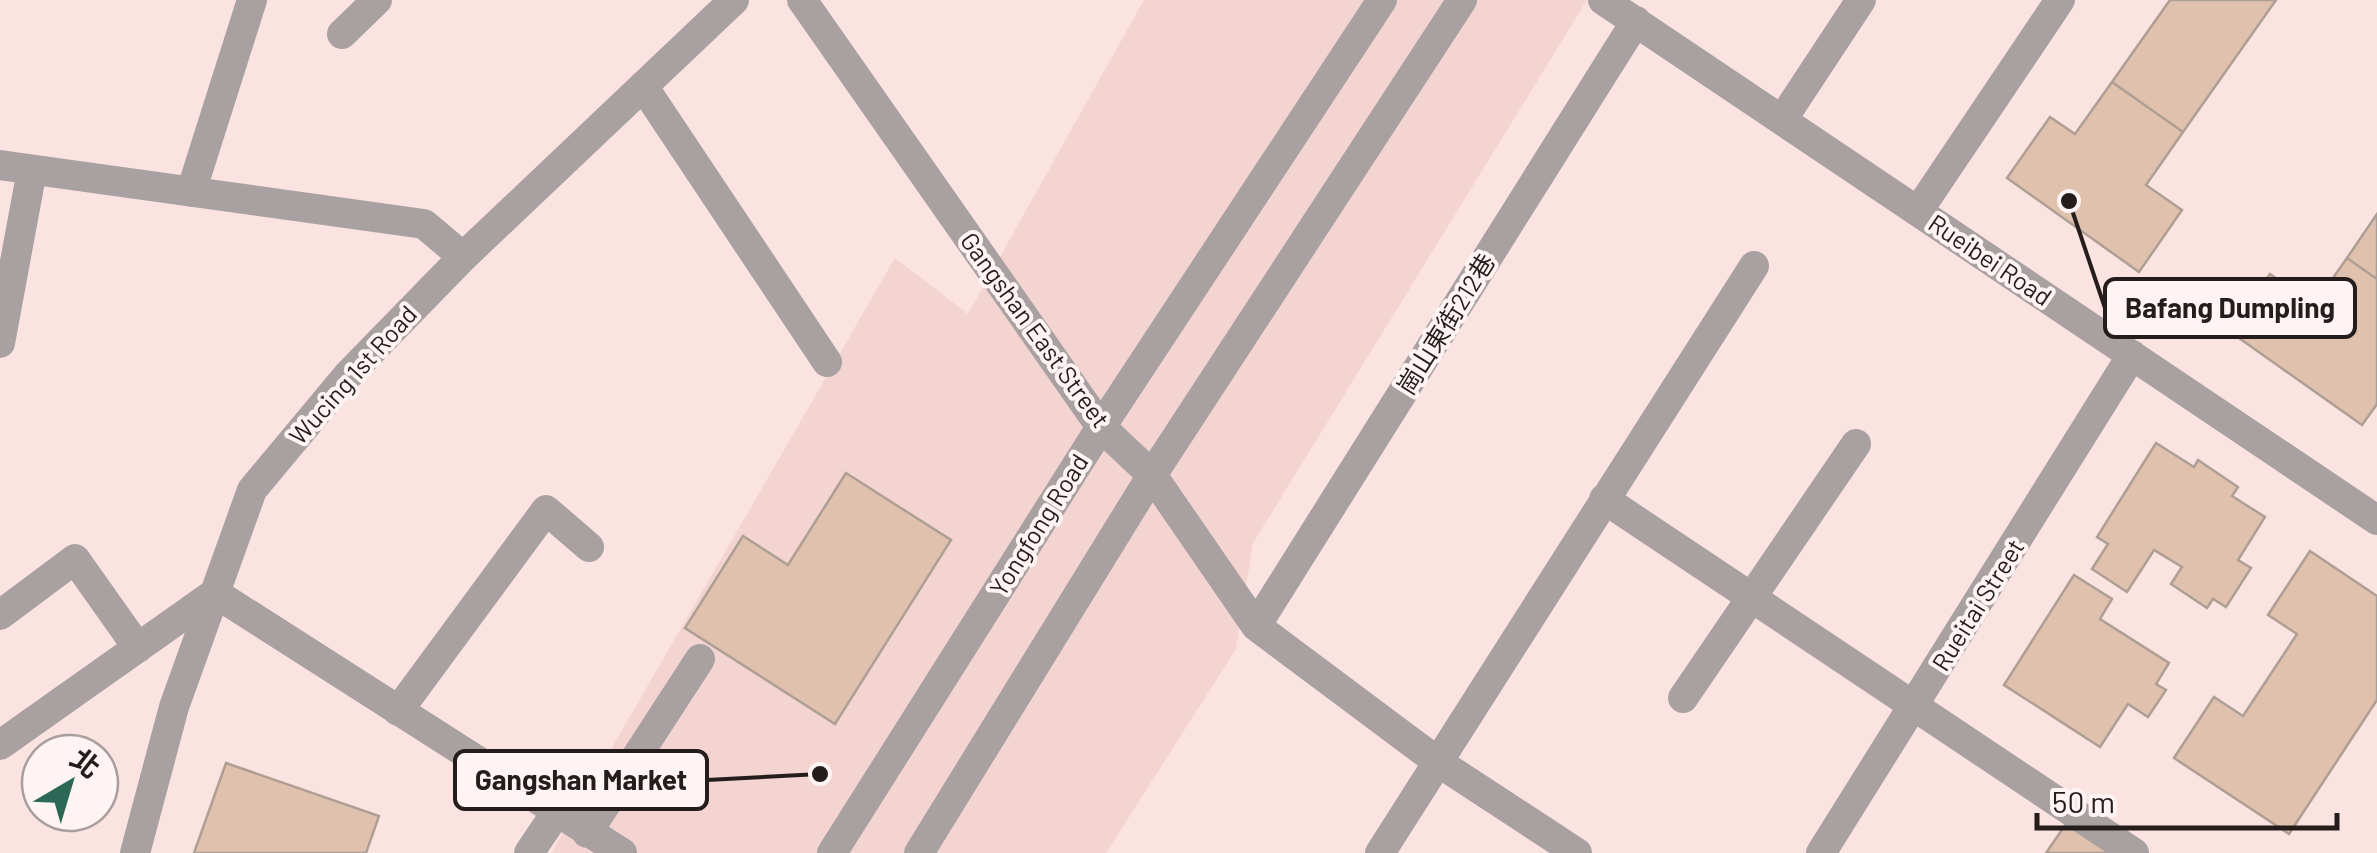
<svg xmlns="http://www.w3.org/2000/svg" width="2377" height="853" font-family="Barlow,'Noto Sans TC',sans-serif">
	<rect width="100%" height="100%" fill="#fae3e1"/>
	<path fill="#f3d4d0" d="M1144 0H1587L1253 543 1236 649 1106 853H551L895 258 968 314Z"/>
	<path fill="#dfc1ae" stroke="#af9e93" stroke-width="2.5" d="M2170 0H2276L2183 132 2112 82Z
		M2112 82 2183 132 2146 185 2182 210 2139 272 2007 178 2050 117 2075 134Z
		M2377 214V279L2347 258Z
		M2347 258 2377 279V404L2362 425 2229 331 2270 274 2314 305Z
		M2156 443 2194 467 2198 460 2238 487 2232 496 2265 517 2238 560 2251 568 2226 607 2213 599 2207 608 2171 584 2182 567 2154 550 2127 592 2092 569 2108 544 2097 537Z
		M846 473 951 540 835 724 685 628 743 536 788 565Z
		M2310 551 2377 596V700L2289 834 2174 758 2214 697 2243 716 2297 634 2268 615Z
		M2074 575 2112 599 2100 619 2169 663 2156 684 2166 690 2148 717 2128 704 2100 747 2004 685Z
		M226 763 379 816 366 853H194Z
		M2068 821 2115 853H2046Z"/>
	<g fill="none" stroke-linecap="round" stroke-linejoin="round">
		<path stroke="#a9a0a2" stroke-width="30" d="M802 0 1101 427 1152 475 1256 626 1438 762 1577 853
			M1603 0 2377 520
			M342 34 377 0
			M643 86 827 362
			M1782 120 1861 0
			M0 165 424 224 463 257
			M191 192 252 0
			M1918 211 2060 0
			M0 343 32 170
			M1604 499 2134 853
			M0 615 75 559 138 648
			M1256 626 1636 21
			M1683 698 1856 444
			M398 711 546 510 589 547
			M0 745 215 593 622 853
			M587 833 700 659
			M135 853 174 707 252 490 347 376 463 257 734 0
			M529 853 556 813
			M832 853 1101 427 1382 0
			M919 853 1152 475 1462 0
			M1380 853 1754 266
			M1821 853 2132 355"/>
	</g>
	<g text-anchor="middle" stroke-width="8" stroke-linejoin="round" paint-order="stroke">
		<g font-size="25" fill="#251d1c" stroke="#fef4f3">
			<text transform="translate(1990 260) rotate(34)" y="9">Rueibei Road</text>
			<text transform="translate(1446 324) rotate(-58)" y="9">崗山東街212巷</text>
			<text transform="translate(1035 330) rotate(54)" y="9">Gangshan East Street</text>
			<text transform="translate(353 375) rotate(-48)" y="9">Wucing 1st Road</text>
			<text transform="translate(1039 525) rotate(-58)" y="9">Yongfong Road</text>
			<text transform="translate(1978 605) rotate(-58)" y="9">Rueitai Street</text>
		</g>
	</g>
	<path fill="none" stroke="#251d1c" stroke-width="4" d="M2069 201L2105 308M820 774L707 780"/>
	<g fill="#251d1c" stroke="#fef4f3" stroke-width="4">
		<circle cx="2069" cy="201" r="10"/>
		<circle cx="820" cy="774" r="10"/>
	</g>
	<g fill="#fef4f3" stroke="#251d1c" stroke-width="4">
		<rect x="2105" y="279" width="250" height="58" rx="10"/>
		<rect x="455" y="751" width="252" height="58" rx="10"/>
	</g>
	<g font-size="28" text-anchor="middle" font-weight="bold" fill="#251d1c">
		<text x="2230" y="318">Bafang Dumpling</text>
		<text x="581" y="790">Gangshan Market</text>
	</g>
	<g transform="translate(70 783) rotate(38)"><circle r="48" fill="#fef4f3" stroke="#a79e9d" stroke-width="2.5"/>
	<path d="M0-8L18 38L0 25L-18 38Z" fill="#2b6956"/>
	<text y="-15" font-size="28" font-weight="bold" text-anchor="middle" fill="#251d1c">北</text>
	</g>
	<path d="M2037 813v15h300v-15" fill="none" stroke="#251d1c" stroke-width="5"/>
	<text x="2052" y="813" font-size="30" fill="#251d1c" stroke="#fef4f3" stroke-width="8" paint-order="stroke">50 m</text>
</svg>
